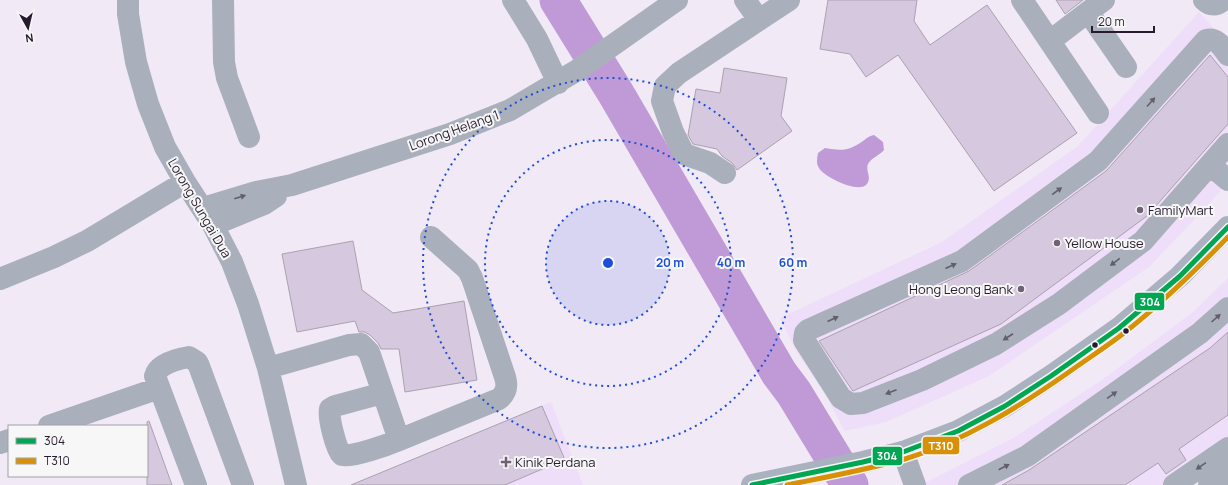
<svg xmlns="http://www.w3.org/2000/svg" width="1228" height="485" font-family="Manrope,sans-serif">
	<rect width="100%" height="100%" fill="#f1e9f6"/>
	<path fill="#eedef9" d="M1199 12 1228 44V181L1211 202 1149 267 989 376 886 422 845 431 823 391 796 351 780 318 942 242 1078 146Z
		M1228 278V457L1188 485H921L1015 437 1102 380 1193 312Z
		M551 402 583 485H350Z"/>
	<path fill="#c09ad6" d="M874 135 883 142 884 150C880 155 871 158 868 164 865 171 873 178 866 185 857 193 824 177 819 168 816 163 817 159 818 153L825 148C842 151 849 151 863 141 867 138 869 136 874 135Z"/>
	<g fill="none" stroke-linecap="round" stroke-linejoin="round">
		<path stroke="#c09ad6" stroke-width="37" d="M558 0 615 92 779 373 794 393 850 485"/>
	</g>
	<path fill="#d6c8de" stroke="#aba1b0" d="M828 0H917L914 21 930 45 987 5 1077 133 994 191 898 55 866 77 850 54 820 49Z
		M1056 0H1083L1065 14Z
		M1210 55 1228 77V124L1147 216 1001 324 853 391 852 390 819 341 969 271 1106 171Z
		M724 68 787 78 781 116 792 131 737 170 732 163 722 156 717 149 693 144 688 135 696 89 720 93Z
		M353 241 362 290 393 313 464 301 477 380 405 392 399 349H381L378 343 370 335 365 332H359L355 321 297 332 282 254Z
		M1228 332V415L1179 449 1186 460 1166 474 1158 463 1125 485H1002L1029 470 1210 348Z
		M542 406 565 460 554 464 505 485H351Z
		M149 421 172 485H147V422Z"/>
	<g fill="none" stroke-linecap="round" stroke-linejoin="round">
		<path stroke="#a9b0bb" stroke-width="22" d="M128 0V14L136 62 148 104 165 147 185 182 213 225 232 262 248 304 268 368 296 485
			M223 0 224 62 227 78 249 137
			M513 0 537 39 558 83
			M745 0 759 20
			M1022 0 1098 113
			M1204 0C1210 6 1217 6 1223 0
			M1088 12 1104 0
			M1050 41 1088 12 1126 67
			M1228 55C1222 47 1217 37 1206 40L1098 161 962 261 808 330 805 333 804 340 841 398 851 404 863 403 922 380 996 344 1059 304 1143 241 1228 144
			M1210 165 1228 180
			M725 173 710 163 684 154 673 132 662 101 665 86 679 73 789 0
			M203 208 256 192 292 185 450 134 510 110 576 71 677 0
			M213 225 264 204 276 196
			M0 279 54 257 87 241 185 182
			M268 368 349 345 361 344 369 352 399 440
			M383 393 335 406 330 409C328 418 336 449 342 455 354 457 387 445 399 440L499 399C506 393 508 387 505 377L472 278 468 270 431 237
			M49 426 159 388
			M0 443 9 440
			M903 452 915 485
			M196 485 155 376C158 364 177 359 189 357L197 362 199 366 243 485
			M969 485 1027 456 1200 333 1228 308
			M1174 485 1228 448
			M1209 485 1228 472"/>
		<path stroke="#abb2bf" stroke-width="22" d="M752 485 863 462 903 452 958 431 1005 406 1051 376 1119 328 1180 276 1228 227"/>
		<defs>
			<path id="bus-1" d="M752 485 863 462 903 452 958 431 1005 406 1051 376 1119 328 1180 276 1228 227"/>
			<path id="bus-2" d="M787 485C826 477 866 470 905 459 964 441 1019 407 1069 372 1087 359 1106 347 1124 333 1161 304 1195 271 1228 237"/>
		</defs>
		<use href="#bus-1" stroke="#f7f7f7" stroke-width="8"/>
		<use href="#bus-2" stroke="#f7f7f7" stroke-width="8"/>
		<use href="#bus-1" stroke="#00a651" stroke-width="5"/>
		<use href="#bus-2" stroke="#d89107" stroke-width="5"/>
	</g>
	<defs><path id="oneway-solid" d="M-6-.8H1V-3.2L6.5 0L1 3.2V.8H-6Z"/></defs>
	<g fill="#625e6d">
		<use href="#oneway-solid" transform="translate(1151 102) rotate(-48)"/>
		<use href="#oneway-solid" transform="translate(1057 191) rotate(-36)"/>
		<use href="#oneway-solid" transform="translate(240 197) rotate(-17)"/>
		<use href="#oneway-solid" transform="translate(1115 262) rotate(143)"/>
		<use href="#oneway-solid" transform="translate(951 266) rotate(-24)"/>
		<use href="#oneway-solid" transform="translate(1216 318) rotate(-42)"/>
		<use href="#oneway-solid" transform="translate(833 319) rotate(-24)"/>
		<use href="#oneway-solid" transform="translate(1008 337) rotate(147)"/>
		<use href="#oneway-solid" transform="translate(891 392) rotate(159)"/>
		<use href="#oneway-solid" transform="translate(1112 395) rotate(-35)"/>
		<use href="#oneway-solid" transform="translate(1201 466) rotate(146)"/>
		<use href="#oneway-solid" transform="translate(1004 467) rotate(-27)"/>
	</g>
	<circle cx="608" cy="263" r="62" fill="#1d4ed8" fill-opacity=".12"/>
	<g fill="none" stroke="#1d4ed8" stroke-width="2" stroke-dasharray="2 4">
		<circle cx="608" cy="263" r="62"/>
		<circle cx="608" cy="263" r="123"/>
		<circle cx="608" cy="263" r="185"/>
	</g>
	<g fill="#6e6274" stroke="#f7f7f7" stroke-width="1.5">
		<circle cx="1140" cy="210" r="4"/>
		<circle cx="1057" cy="243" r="4"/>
		<circle cx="1021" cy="289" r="4"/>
		<path d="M504 456h4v4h4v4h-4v4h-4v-4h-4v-4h4z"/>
	</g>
	<g fill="#271a2e" stroke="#f7f7f7" stroke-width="1.5">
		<circle cx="1126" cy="331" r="3.5"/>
		<circle cx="1095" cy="345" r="3.5"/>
	</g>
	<g text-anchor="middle" stroke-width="4" stroke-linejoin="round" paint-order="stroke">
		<g font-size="13" fill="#271a2e" stroke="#f7f7f7">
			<text transform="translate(454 130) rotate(-20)" y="5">Lorong Helang 1</text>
			<text transform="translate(200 208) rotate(60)" y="5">Lorong Sungai Dua</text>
		</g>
		<g font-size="13" fill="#271a2e" stroke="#f7f7f7" text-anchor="start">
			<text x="1148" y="215">FamilyMart</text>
			<text x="1065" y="248">Yellow House</text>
			<text x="1013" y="294" text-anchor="end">Hong Leong Bank</text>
			<text x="515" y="467">Kinik Perdana</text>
		</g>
	</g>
	<circle cx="608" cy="263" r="6" fill="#1d4ed8" stroke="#f7f7f7" stroke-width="2"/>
	<g font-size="12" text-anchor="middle" font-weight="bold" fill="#1d4ed8" stroke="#f7f7f7" stroke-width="4" stroke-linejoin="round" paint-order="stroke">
		<text x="670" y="267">20 m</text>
		<text x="731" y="267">40 m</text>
		<text x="793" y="267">60 m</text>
	</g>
	<g stroke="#f7f7f7" stroke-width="1.5">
		<rect x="1134" y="292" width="31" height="19" rx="4" fill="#00a651"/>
		<rect x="922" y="436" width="38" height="19" rx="4" fill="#d89107"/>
		<rect x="872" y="446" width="31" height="20" rx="4" fill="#00a651"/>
	</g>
	<g font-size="11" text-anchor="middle" font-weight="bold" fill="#fff">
		<text x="1150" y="306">304</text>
		<text x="941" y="450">T310</text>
		<text x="887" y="460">304</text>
	</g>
	<rect x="8" y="425" width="140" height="52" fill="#f7f7f7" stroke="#a49fa7"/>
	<rect x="16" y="438" width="20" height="6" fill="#00a651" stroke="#a49fa7"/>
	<text x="44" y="445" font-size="12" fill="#271a2e">304</text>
	<rect x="16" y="458" width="20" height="6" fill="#d89107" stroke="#a49fa7"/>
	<text x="44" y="465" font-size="12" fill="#271a2e">T310</text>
	<g transform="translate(28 28) rotate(172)" stroke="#f7f7f7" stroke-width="3" paint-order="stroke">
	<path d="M0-3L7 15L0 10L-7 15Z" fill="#271a2e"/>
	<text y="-6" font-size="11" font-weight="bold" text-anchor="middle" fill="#271a2e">N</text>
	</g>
	<path d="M1092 26v6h62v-6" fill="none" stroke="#271a2e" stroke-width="2"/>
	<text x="1098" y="26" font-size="12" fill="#271a2e" stroke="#f7f7f7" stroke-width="3" paint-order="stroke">20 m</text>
</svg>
